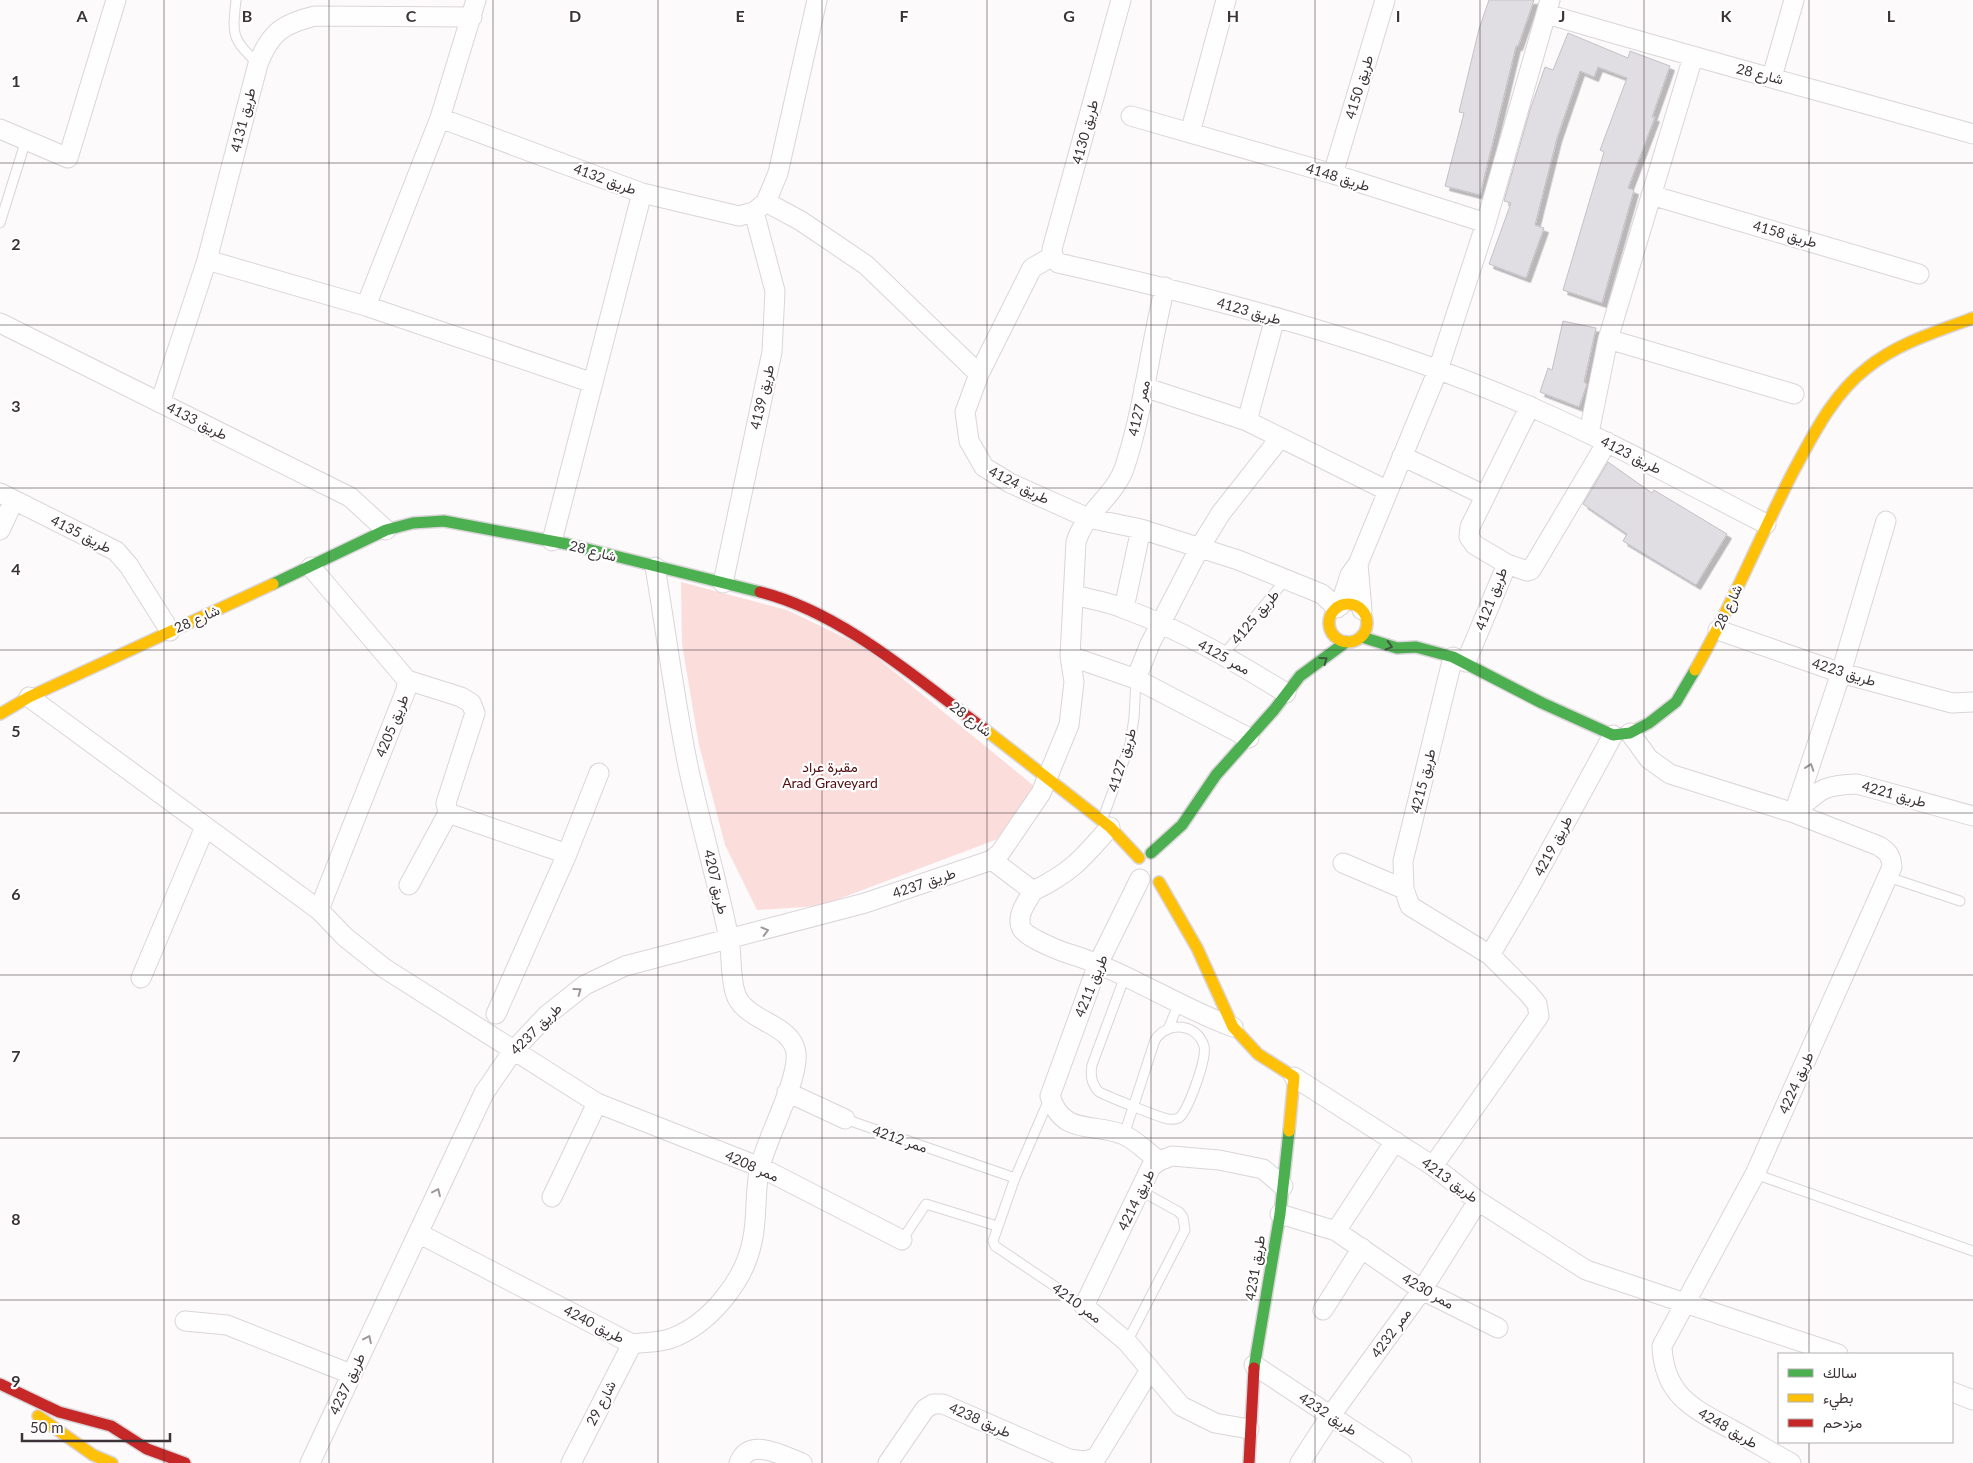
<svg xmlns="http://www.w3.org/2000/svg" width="1973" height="1463" font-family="Lato,Vazirmatn,sans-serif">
	<defs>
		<filter id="shadow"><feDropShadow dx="4.5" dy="4.5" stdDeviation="0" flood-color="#0004"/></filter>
	</defs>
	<rect width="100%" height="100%" fill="#fcfafb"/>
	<path fill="#fbdedc" d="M681 582 787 610 864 647 1039 790 1011 834 820 906 757 910 725 845 699 745 682 644Z"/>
	<path fill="#e1dee3" stroke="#c4c1c6" filter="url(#shadow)" d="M1489 0H1534L1518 46H1516L1480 195 1445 186 1464 113 1459 112 1479 29Z
		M1568 33 1628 58 1630 51 1670 66 1652 117H1655L1628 188 1634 190 1602 303 1563 290 1604 152 1600 150 1627 78 1598 67 1594 77 1580 71 1557 138 1535 225 1544 228 1526 278 1489 264 1511 203 1504 201 1530 110 1545 67 1553 70Z
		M1563 321 1596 328 1584 382 1587 384 1579 407 1540 392 1548 368 1552 370Z
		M1608 462 1652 493 1654 490 1727 534 1696 585 1623 541 1627 534 1583 504Z"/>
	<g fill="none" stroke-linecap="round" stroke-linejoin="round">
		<defs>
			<path id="lane" d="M236 0C232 37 232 38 258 64
				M0 223 26 140
				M1224 654 1286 579
				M1103 818 1130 744 1134 718 1136 679
				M1888 877 1960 901
				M1169 1027 1179 1003
				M1050 1097 1015 1178 993 1241 995 1246 1084 1306
				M845 1119 1015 1178
				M1124 1135 1155 1040C1167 1021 1197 1023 1204 1046 1207 1058 1189 1109 1179 1118 1175 1119 1172 1120 1168 1119 1161 1118 1101 1094 1098 1091 1091 1083 1090 1075 1092 1065L1125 976
				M1755 1174 1973 1251
				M902 1240 926 1204 997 1226
				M1127 1342 1185 1230 1183 1217 1179 1212 1141 1191"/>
			<path id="street" d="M1121 0 1052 249 1053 256 1058 263C1218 299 1380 341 1531 407 1611 442 1688 484 1766 524
				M1547 14C1688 56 1831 94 1973 134
				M1772 77 1794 0
				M1131 116 1333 174 1486 223
				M440 118 642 193 739 216 754 212 766 202 778 173 817 0
				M0 129 68 158 116 0
				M1190 133 1226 0
				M1333 174 1385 0
				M1651 195 1919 274
				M766 202 801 221 866 265 979 374
				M1053 256 1032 268 979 374 965 412 969 441 984 467 1010 483 1088 518 1141 529 1238 560 1322 594 1337 608
				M207 260 366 306 593 383
				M366 306 440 118 476 0
				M0 323 350 497 386 530
				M1608 339 1794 394
				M1144 387 1247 421 1388 491
				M160 403 207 260 258 64C270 33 282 24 315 16L472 17
				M1247 421 1275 318
				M1589 433 1608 339 1693 57
				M1402 456 1484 495
				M0 493 116 551 129 566 170 631
				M0 530 14 500
				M552 541 642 193
				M1358 564 1362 610
				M1507 564 1527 571 1531 570 1607 442
				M311 567 407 680 406 690 319 910
				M723 583 772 352 775 291 754 212
				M1073 595C1090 599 1109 602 1125 609 1182 630 1234 661 1286 693
				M1340 606 1350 575 1358 564 1438 370 1486 223 1550 0
				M1124 608 1141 529
				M1718 630 1841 673 1952 703 1973 702
				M1070 656 1136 679 1249 738
				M1466 662 1507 564 1475 545 1469 537 1470 527 1530 406
				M1136 679 1150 644 1200 547 1221 513 1280 438
				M407 680 461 697 471 703 475 713 446 803 448 813 567 854 496 1014
				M29 697 319 910 345 937 384 968 597 1103 760 1167 902 1240
				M1630 733 1649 759 1670 774 1794 813 1879 846C1888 852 1891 855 1892 867L1755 1174 1662 1346C1664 1395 1692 1408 1731 1429 1751 1440 1771 1452 1791 1463
				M1797 811C1820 789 1824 785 1857 784L1973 816
				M1794 813 1841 673 1886 521
				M567 854 599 773
				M992 860 1033 891C1027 902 1015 916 1022 929 1027 938 1062 952 1073 955 1129 973 1178 1007 1233 1027
				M1343 863 1404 889
				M1140 879 1098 964 1050 1096C1063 1137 1095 1122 1124 1135 1137 1141 1148 1153 1159 1161
				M409 885 448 813
				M1033 891C1072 872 1082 859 1110 827
				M1490 955 1529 889 1613 735
				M141 978 205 827
				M1294 1077 1433 1166 1478 1201 1586 1270 1838 1354
				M787 1092 845 1119
				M1433 1166 1539 1016 1537 1004 1528 993 1490 955 1410 906 1404 889 1403 861 1453 657
				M552 1197 597 1103
				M1280 1214 1336 1231 1422 1290 1498 1328
				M1336 1231 1395 1141
				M418 1233 632 1344C644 1342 660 1343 672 1338 709 1324 744 1282 752 1242 758 1218 754 1191 760 1167 767 1137 799 1080 796 1053 792 1022 743 1022 735 992 730 975 732 956 729 939 717 879 699 820 687 761 674 696 666 631 655 567
				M1323 1310 1362 1248
				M185 1321 227 1325 351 1374
				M1254 1365 1402 1463
				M1952 1392 1973 1400
				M1249 1429 1215 1423 1181 1406 1127 1342 1084 1306 1151 1167 1159 1161 1172 1156 1219 1160 1263 1169 1283 1186
				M310 1463 484 1093 513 1051 547 1015 585 985 625 966 865 903 992 860 1000 853 1041 793 1069 725 1074 682 1070 656 1076 542C1085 512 1116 495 1125 466 1144 408 1150 346 1165 287
				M571 1463 632 1344
				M739 1463C750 1436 783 1456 802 1463
				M888 1463 925 1409 933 1404H943L1069 1459 1084 1461 1096 1458 1150 1370
				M1300 1463 1331 1415 1422 1290 1478 1201"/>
			<path id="fast" d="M273 584 386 530 413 523 444 521 567 544 760 592
				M1362 637 1397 648 1416 647 1453 657 1542 703 1613 735 1630 733 1649 723 1676 702 1695 670
				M1151 853 1182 825 1216 775 1274 710 1300 676 1346 642
				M1254 1368 1280 1214 1289 1131"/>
			<path id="slow" d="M1329 623a19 19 0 1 1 38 0a19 19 0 1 1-38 0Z
				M1695 670C1732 606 1759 538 1793 472 1813 435 1833 394 1867 368 1898 343 1936 332 1973 318
				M0 714 29 697 273 584
				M983 728 1110 827 1139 858
				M1159 882 1197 948 1233 1027 1258 1054 1294 1077 1289 1131
				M38 1416 93 1455 112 1463"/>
			<path id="jam" d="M760 592C841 612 917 679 983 728
				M0 1384 59 1412 111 1426 147 1449 185 1463
				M1249 1463 1254 1368"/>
		</defs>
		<use href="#lane" stroke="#dad5d9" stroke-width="11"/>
		<use href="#street" stroke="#dad5d9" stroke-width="21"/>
		<use href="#fast" stroke="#dad5d9" stroke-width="14"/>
		<use href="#slow" stroke="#dad5d9" stroke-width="14"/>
		<use href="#jam" stroke="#dad5d9" stroke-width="14"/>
		<use href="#lane" stroke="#fffefe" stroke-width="9"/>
		<use href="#street" stroke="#fffefe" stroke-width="19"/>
		<use href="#fast" stroke="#4caf50" stroke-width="11"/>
		<use href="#slow" stroke="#ffc107" stroke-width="11"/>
		<use href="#jam" stroke="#c62828" stroke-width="11"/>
	</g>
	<defs><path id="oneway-chevron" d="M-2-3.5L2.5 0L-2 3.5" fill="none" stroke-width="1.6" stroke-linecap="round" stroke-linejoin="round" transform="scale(1.25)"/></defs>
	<g stroke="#415840">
		<use href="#oneway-chevron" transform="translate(1389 646) rotate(15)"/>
		<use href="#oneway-chevron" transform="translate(1324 660) rotate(-36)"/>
	</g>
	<g stroke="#9e989c">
		<use href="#oneway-chevron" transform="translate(1810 767) rotate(-71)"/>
		<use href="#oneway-chevron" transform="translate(765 931) rotate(-15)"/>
		<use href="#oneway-chevron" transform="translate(578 991) rotate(-36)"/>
		<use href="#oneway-chevron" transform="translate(437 1192) rotate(-65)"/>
		<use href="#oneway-chevron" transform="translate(368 1339) rotate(-65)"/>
	</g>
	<path fill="none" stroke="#3c3339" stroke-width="1" stroke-opacity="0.55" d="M164 0V1463M329 0V1463M493 0V1463M658 0V1463M822 0V1463M987 0V1463M1151 0V1463M1315 0V1463M1480 0V1463M1644 0V1463M1809 0V1354M0 163H1973M0 325H1973M0 488H1973M0 650H1973M0 813H1973M0 975H1973M0 1138H1973M0 1300H1973M1809 1442V1463"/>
	<g text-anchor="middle" stroke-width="4.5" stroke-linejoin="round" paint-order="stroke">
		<g font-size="14" fill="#3c3339" stroke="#fff">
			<text transform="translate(1760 74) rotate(14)" y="5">شارع 28</text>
			<text transform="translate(1359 87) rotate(-73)" y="5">طريق 4150</text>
			<text transform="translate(243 120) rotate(-76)" y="5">طريق 4131</text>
			<text transform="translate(1085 132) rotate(-75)" y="5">طريق 4130</text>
			<text transform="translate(1338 177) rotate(17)" y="5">طريق 4148</text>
			<text transform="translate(605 179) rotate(20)" y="5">طريق 4132</text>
			<text transform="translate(1785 234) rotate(16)" y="5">طريق 4158</text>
			<text transform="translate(1249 311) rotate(16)" y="5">طريق 4123</text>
			<text transform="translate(762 397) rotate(-77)" y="5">طريق 4139</text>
			<text transform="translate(1139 408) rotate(-77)" y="5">ممر 4127</text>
			<text transform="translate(197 421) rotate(27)" y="5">طريق 4133</text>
			<text transform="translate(1631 455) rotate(27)" y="5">طريق 4123</text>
			<text transform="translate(1019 485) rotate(27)" y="5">طريق 4124</text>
			<text transform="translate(81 534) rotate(27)" y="5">طريق 4135</text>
			<text transform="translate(593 551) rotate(14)" y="5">شارع 28</text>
			<text transform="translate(1491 599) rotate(-69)" y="5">طريق 4121</text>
			<text transform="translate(1728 607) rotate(-65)" y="5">شارع 28</text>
			<text transform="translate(1255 617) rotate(-50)" y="5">طريق 4125</text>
			<text transform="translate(197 619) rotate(-24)" y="5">شارع 28</text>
			<text transform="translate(1224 657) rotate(29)" y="5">ممر 4125</text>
			<text transform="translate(1844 672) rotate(17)" y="5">طريق 4223</text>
			<text transform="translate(971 719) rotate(37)" y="5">شارع 28</text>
			<text transform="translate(392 726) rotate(-68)" y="5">طريق 4205</text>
			<text transform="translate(1122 760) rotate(-73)" y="5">طريق 4127</text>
			<text transform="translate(1423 781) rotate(-76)" y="5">طريق 4215</text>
			<text transform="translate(1894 794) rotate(15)" y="5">طريق 4221</text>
			<text transform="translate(1553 846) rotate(-62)" y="5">طريق 4219</text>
			<text transform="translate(716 882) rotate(77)" y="5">طريق 4207</text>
			<text transform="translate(924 883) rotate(-19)" y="5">طريق 4237</text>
			<text transform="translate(1091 986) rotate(-68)" y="5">طريق 4211</text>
			<text transform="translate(536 1029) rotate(-45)" y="5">طريق 4237</text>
			<text transform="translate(1796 1083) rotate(-66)" y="5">طريق 4224</text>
			<text transform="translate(900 1139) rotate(19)" y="5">ممر 4212</text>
			<text transform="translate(752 1166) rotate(24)" y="5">ممر 4208</text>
			<text transform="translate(1450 1180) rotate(36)" y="5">طريق 4213</text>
			<text transform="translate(1136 1200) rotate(-64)" y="5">طريق 4214</text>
			<text transform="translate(1255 1268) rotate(-81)" y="5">طريق 4231</text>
			<text transform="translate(1428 1291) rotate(30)" y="5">ممر 4230</text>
			<text transform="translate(1077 1303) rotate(36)" y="5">ممر 4210</text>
			<text transform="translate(594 1324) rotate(27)" y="5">طريق 4240</text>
			<text transform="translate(1391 1333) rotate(-54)" y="5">ممر 4232</text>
			<text transform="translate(347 1384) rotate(-65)" y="5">طريق 4237</text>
			<text transform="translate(601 1403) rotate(-63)" y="5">شارع 29</text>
			<text transform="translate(1328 1414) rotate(33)" y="5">طريق 4232</text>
			<text transform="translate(980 1420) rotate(24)" y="5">طريق 4238</text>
			<text transform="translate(1728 1428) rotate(30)" y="5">طريق 4248</text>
		</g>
		<g font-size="14" fill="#500c0e" stroke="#fff">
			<text x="830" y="772">مقبرة عراد<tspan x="830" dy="16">Arad Graveyard</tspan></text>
		</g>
	</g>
	<g font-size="16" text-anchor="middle" font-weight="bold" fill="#3c3339" stroke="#fff" stroke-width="4.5" stroke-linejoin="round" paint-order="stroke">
		<text x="82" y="22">A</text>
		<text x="247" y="22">B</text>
		<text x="411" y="22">C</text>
		<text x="575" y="22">D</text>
		<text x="740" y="22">E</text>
		<text x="904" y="22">F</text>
		<text x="1069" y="22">G</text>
		<text x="1233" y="22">H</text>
		<text x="1398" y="22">I</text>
		<text x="1562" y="22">J</text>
		<text x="1726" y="22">K</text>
		<text x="1891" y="22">L</text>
		<text x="16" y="87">1</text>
		<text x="16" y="250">2</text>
		<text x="16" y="412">3</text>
		<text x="16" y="575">4</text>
		<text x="16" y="737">5</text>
		<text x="16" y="900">6</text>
		<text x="16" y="1062">7</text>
		<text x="16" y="1225">8</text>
		<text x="16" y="1387">9</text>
	</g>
	<rect x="1778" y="1353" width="175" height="90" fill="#ffffff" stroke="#b1adb0"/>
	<rect x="1788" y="1369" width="25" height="8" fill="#4caf50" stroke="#b1adb0"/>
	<text x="1823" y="1378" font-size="15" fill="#3c3339">سالك</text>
	<rect x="1788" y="1394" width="25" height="8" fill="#ffc107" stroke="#b1adb0"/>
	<text x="1823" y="1403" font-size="15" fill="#3c3339">بطيء</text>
	<rect x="1788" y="1419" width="25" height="8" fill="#c62828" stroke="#b1adb0"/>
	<text x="1823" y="1428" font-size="15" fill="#3c3339">مزدحم</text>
	<path d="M22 1433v8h148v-8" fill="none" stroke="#3c3339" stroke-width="2.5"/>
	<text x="30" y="1433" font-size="15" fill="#3c3339" stroke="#ffffff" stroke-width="4" paint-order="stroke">50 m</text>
</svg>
